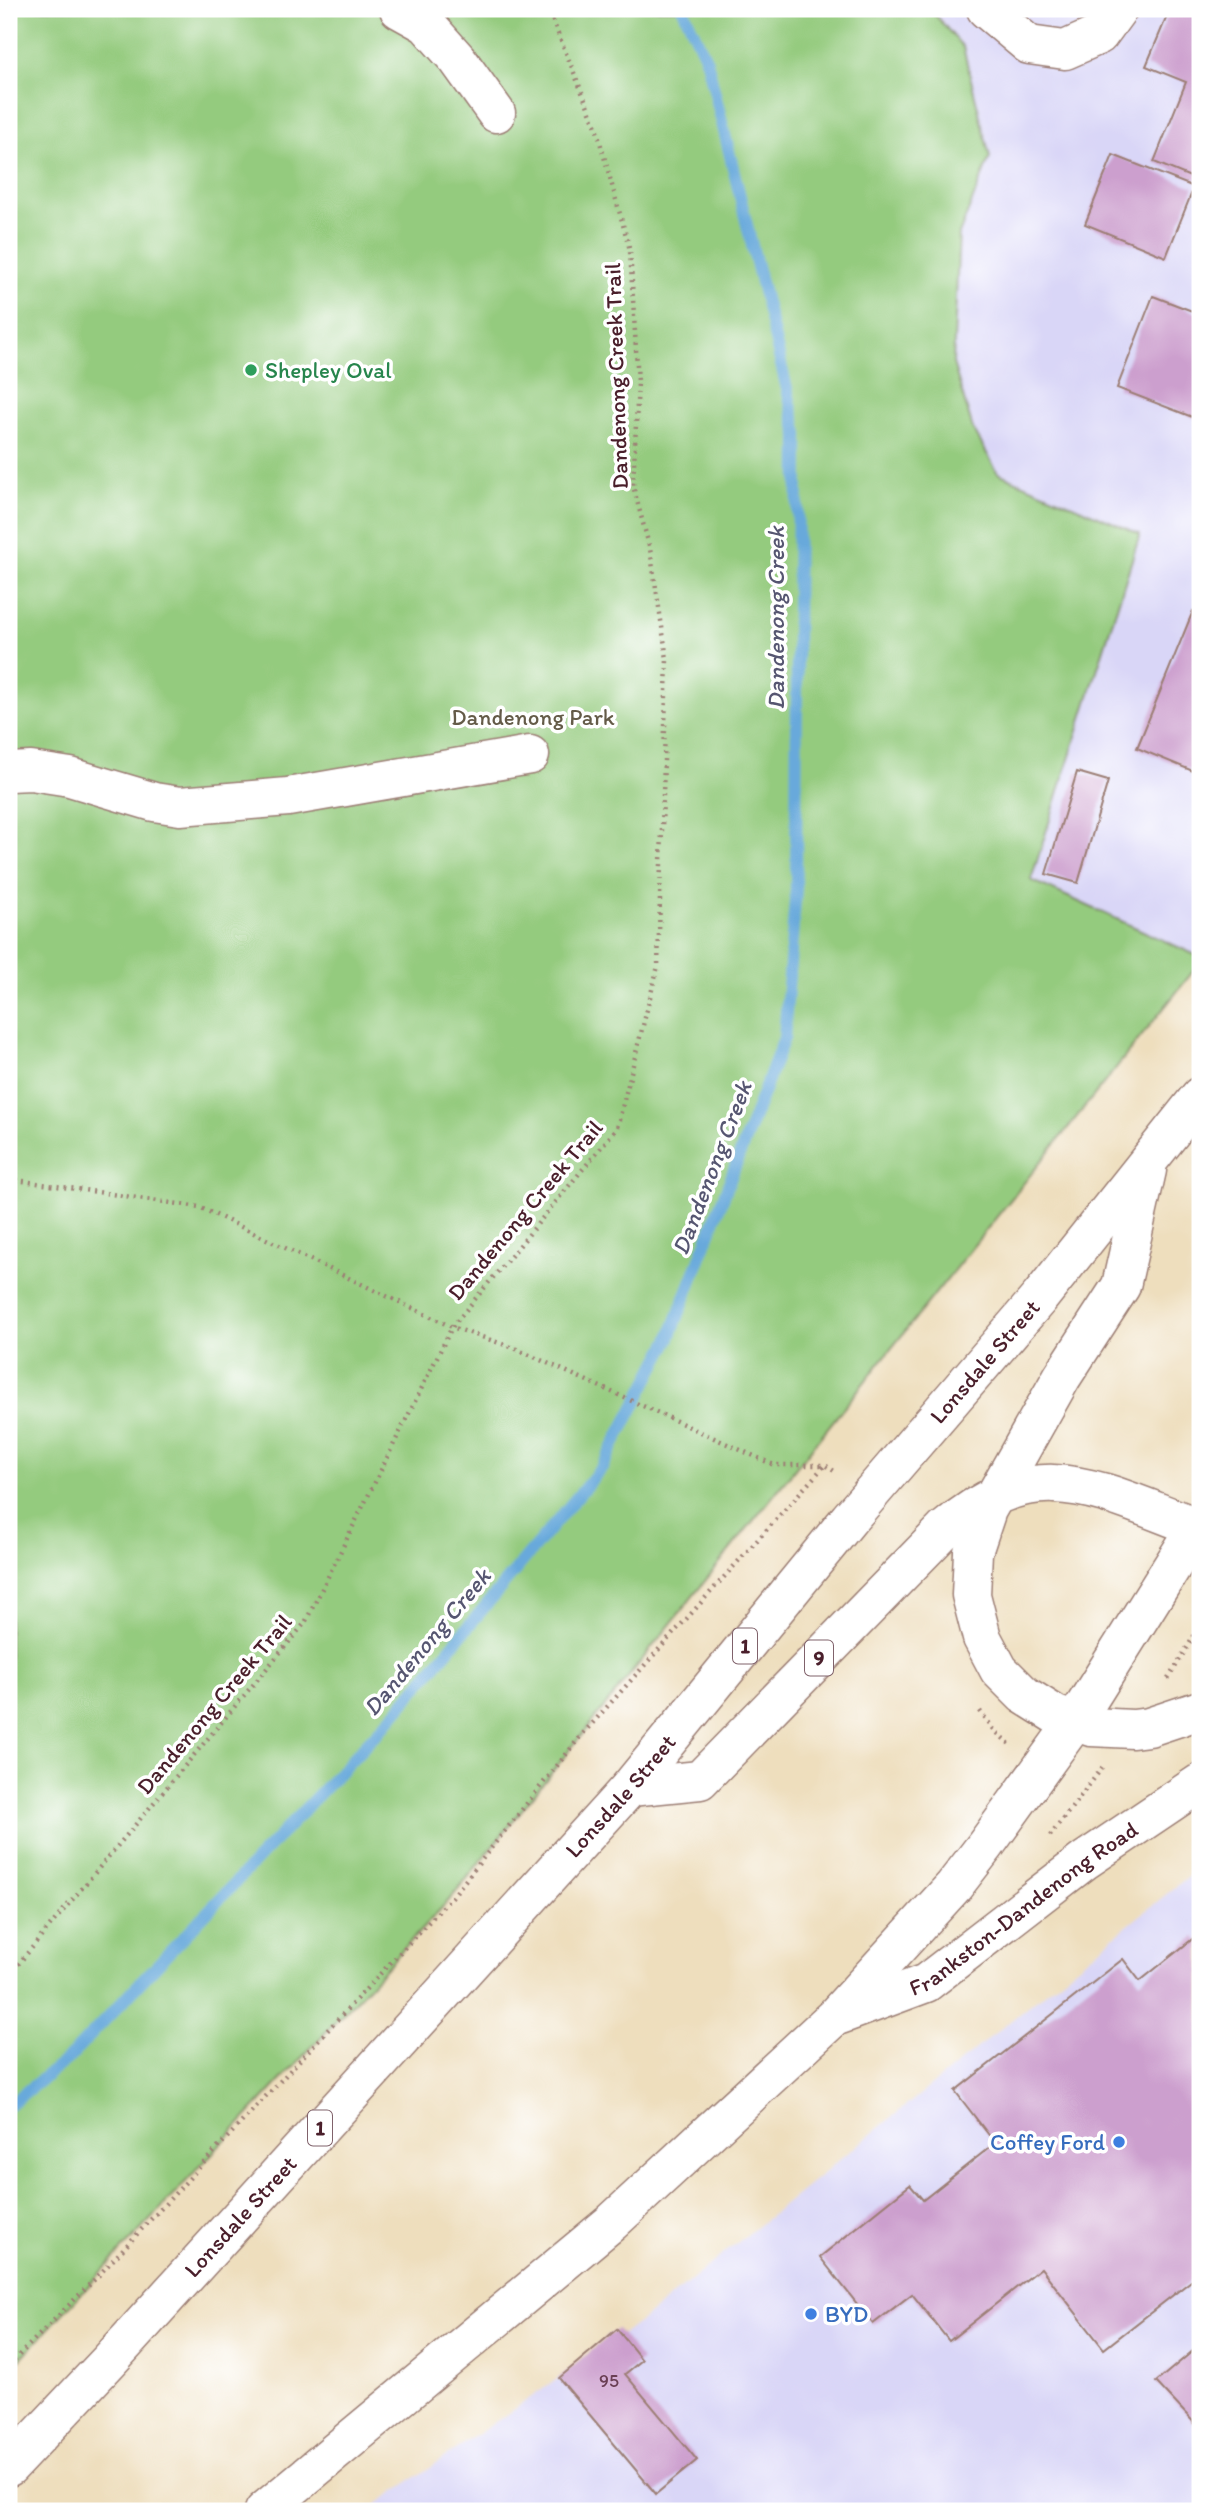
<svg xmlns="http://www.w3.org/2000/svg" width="1209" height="2520" font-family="Itim,sans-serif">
	<rect width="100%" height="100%" fill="#fff"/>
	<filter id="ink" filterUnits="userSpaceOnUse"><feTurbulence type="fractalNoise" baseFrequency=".0143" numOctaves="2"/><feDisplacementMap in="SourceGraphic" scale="14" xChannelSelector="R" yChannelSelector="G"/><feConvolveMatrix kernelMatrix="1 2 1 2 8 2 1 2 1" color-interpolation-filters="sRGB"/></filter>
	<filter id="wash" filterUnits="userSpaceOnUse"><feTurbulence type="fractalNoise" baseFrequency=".00686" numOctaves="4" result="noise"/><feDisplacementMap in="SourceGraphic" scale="28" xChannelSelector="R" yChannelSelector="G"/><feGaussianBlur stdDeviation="1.57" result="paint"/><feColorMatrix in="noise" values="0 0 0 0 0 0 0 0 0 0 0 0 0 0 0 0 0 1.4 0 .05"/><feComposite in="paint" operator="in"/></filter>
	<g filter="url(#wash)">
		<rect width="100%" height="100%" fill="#eedebd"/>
		<path fill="#d9d6f7" d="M932 9H1200V957L1031 880 1140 534 998 473 973 429 953 363 959 234 990 157 963 47Z
			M1200 1867V2511H367L641 2321Z"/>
		<path fill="#94cb7e" stroke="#6f7554" stroke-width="2" d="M9 9H930L963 47 990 157 959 234 953 363 973 429 998 473 1140 534 1031 880 1200 957V963L452 1897 9 2371Z"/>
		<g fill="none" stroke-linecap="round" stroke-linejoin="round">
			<path stroke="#67a9db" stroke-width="12" d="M9 2105 70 2057 393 1716 603 1466 669 1340 784 1038 796 888 798 434 707 61 683 9"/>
		</g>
		<g id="blocks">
			<path fill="#cc9fce" d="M1170 9H1200V181L1154 162 1186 82 1146 66Z
				M1113 155 1194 187 1166 257 1085 224Z
				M1153 296 1200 314V420L1117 388Z
				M1193 611 1200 615V774L1137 748Z
				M1077 772 1108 781 1078 883 1046 874Z
				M1195 1937 1200 1943V2274L1104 2349 1041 2268 949 2341 912 2294 873 2324 820 2257 910 2185 923 2200 995 2143 955 2091 1123 1959 1140 1981Z
				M617 2329 642 2360 625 2374 697 2460 656 2494 559 2378Z
				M1200 2345V2429L1156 2382Z"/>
		</g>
	</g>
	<g filter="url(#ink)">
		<use href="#blocks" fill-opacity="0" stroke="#9c7e74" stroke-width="2"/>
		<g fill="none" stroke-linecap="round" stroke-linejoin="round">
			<defs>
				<path id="minor" d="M399 9 426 24 458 60 496 113
					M986 9 1029 45 1065 50 1099 35 1118 9
					M9 772 31 771 70 777 154 802 180 806 288 797 530 755"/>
				<g id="highway">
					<path d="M1147 1170 1121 1286 1062 1377 987 1510 973 1552 971 1595 982 1638 999 1670 1024 1695 1056 1715 1091 1727 1133 1729 1149 1727 1200 1710"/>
					<path d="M630 1787 700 1780 944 1530C1038 1449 1100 1492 1200 1528"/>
					<path id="s1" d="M840 2015 926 1983 1084 1861 1200 1783"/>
					<path id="s2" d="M9 2467 109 2361 630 1787 849 1519 1040 1297 1200 1096"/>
					<path d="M264 2511 611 2223 834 2017 954 1886 985 1846 1074 1723 1200 1522"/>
				</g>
			</defs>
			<use href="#minor" stroke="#9c7e74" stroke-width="41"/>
			<use href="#highway" stroke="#9c7e74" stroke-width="41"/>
			<path stroke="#9c7e74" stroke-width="4.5" stroke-dasharray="2 5" stroke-linecap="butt" d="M9 1179 199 1207 452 1327 514 1348 774 1465H825L837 1473
				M1168 1679 1200 1626
				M980 1711 996 1732 1012 1746
				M1050 1836 1102 1768
				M9 1975 305 1623 452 1327 617 1128 658 966 667 659 650 549 633 486 638 382 630 250 595 124 548 9
				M9 2365 97 2277 452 1897 580 1737 825 1465"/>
			<use href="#minor" stroke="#fff" stroke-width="38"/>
			<use href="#highway" stroke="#fff" stroke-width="38"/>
		</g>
	</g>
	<circle fill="#2e9e5b" stroke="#fff" stroke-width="2.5" cx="251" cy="370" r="7"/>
	<g fill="#3f7fe0" stroke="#fff" stroke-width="2.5">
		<circle cx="1119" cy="2142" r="7"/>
		<circle cx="811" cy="2314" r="7"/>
	</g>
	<g text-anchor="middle" stroke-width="7" stroke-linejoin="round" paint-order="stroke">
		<g font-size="19" fill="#6a3f54">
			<text x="609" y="2387">95</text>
		</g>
		<g fill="#fff" stroke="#80626b" stroke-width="2">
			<rect x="733" y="1628.5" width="24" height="35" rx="5"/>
			<rect x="805" y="1640.5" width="28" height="35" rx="5"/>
			<rect x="308" y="2110.5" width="24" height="35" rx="5"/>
		</g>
		<g font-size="21" font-weight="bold" fill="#4a1f2b">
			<text x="745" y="1653">1</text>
			<text x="819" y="1665">9</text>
			<text x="320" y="2135">1</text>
		</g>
		<g font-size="23" fill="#27864d" stroke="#fff" text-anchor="start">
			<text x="265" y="378">Shepley Oval</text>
		</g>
		<g font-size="23" fill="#4a1f2b" stroke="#fff">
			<text transform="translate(616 376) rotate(-92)" y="8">Dandenong Creek Trail</text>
			<text transform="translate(525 1210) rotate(-50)" y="8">Dandenong Creek Trail</text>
			<text dy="8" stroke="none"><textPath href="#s2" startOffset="1475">Lonsdale Street</textPath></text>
			<text transform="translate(214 1704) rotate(-50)" y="8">Dandenong Creek Trail</text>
			<text dy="8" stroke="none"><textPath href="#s2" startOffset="908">Lonsdale Street</textPath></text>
			<text dy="8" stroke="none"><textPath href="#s1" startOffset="214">Frankston-Dandenong Road</textPath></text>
			<text dy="8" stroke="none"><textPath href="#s2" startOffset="341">Lonsdale Street</textPath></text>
		</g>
		<g font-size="23" fill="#645b48" stroke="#fff">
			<text x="533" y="725">Dandenong Park</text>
		</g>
		<g font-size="23" fill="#366cbe" stroke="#fff" text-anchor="end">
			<text x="1105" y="2150">Coffey Ford</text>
			<text x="825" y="2322" text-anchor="start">BYD</text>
		</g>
		<g font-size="24" font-style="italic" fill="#565671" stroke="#fff">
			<text transform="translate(776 618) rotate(-90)" y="8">Dandenong Creek</text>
			<text transform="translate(712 1168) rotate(-69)" y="8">Dandenong Creek</text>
			<text transform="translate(427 1642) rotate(-50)" y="8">Dandenong Creek</text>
		</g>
	</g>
	<rect width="1209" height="2520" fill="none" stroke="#fff" stroke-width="35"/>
</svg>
